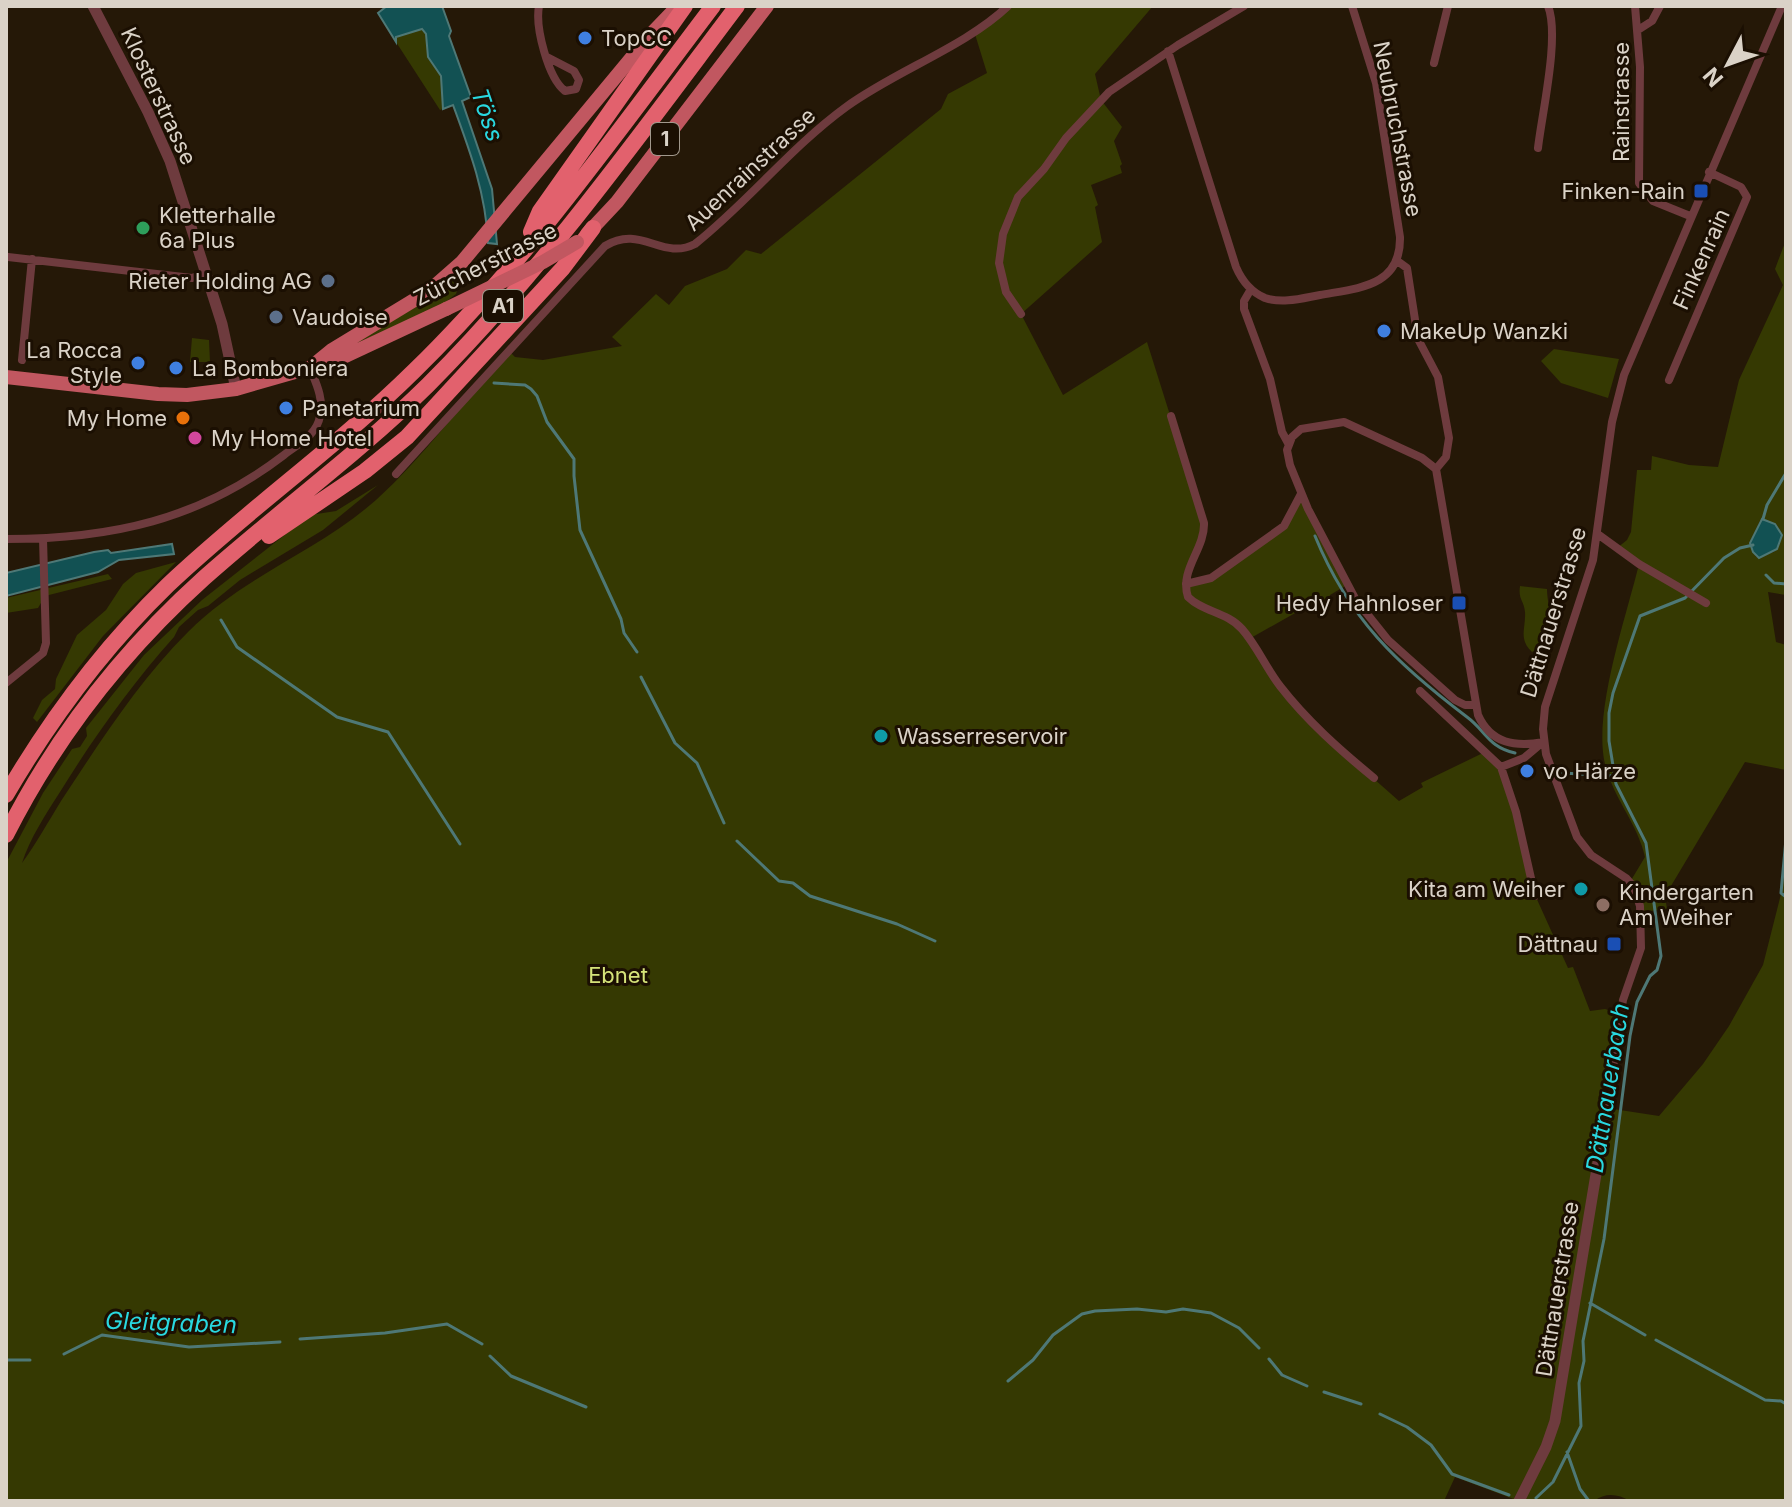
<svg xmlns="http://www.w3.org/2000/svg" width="1792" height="1507" font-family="Inter,sans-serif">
	<rect width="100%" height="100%" fill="#251807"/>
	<path fill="#353902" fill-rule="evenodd" d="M1008 6H1153L1095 74 1101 100 1122 127 1114 141 1122 164 1120 166 1122 173 1091 185 1098 205 1095 207 1102 242 1021 314 1063 395 1147 342 1204 523 1186 579 1199 583 1284 526 1301 494 1347 585 1330 595 1328 601 1320 599 1249 639C1288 703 1343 752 1399 801L1423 787 1421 783 1487 751 1501 767 1535 895 1568 968 1573 967 1590 1011 1605 1009 1621 1014 1607 1108 1659 1116 1703 1064 1729 1026 1763 965 1781 894 1786 839V1501H1630C1618 1494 1606 1492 1594 1501H1519L1455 1477 1444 1501H6V863L43 793 72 749 80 747 87 736 86 728 144 655 202 600 310 515 336 511 378 485 323 530 240 580 208 606 198 610 179 627 174 637C131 685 94 737 60 792 46 814 30 838 22 863 36 844 48 822 61 801 100 742 138 682 188 632 245 575 317 552 376 500 425 456 464 400 509 351L515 357 543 360 622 346 612 337 656 294 669 305 685 286 727 269 746 250 761 254 941 109 948 94 987 73 974 31Z
		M423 28 426 34 428 57 441 76 443 109 440 110 396 42 395 37Z
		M1786 240V595L1768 592 1776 642 1786 645V770L1745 762 1665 896 1667 909 1641 912 1630 882 1645 857C1638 825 1615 800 1606 768 1591 717 1626 618 1639 564L1617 548 1627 540 1631 532 1637 470H1651L1652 456 1689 465 1718 467 1739 380 1783 285 1775 269ZM1760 521 1780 542 1774 552 1756 557 1751 540Z
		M464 269 456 294 443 304 342 350 414 308Z
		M192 338 209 340 210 362H190Z
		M1554 349 1619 359 1608 398 1561 383 1541 361Z
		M176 562 103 636 37 722 33 718 42 700 55 689 56 679 77 635 106 610 123 584 136 573Z
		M108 574 112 579 45 596 38 608 6 613V598Z
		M1520 586 1547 589C1547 611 1563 644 1532 652 1518 639 1526 628 1525 612 1524 600 1518 600 1520 586Z"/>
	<path fill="#125153" stroke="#4e7876" stroke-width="2" d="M387 6H442L451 31 449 36 471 97 462 101 492 189 497 244 488 243C486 194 470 151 453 105L443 109 441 76 428 57 426 34 422 29 396 37V42L378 13Z
		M1762 519 1775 524 1782 535 1777 549 1759 558 1753 552 1750 543Z
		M172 544 174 554 119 560 98 572 6 596V573L94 552 108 550 111 553Z"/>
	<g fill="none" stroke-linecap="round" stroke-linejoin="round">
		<path stroke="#4e7876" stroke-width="3" d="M494 383 525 385 531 389 537 396 547 422 574 459V476L580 530 621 619 624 633 637 652
			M1763 519 1767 505 1786 473
			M1315 536C1349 619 1397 664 1467 717 1486 731 1488 747 1515 753
			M1766 575 1774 583 1786 584
			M221 620 237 647 337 717 388 732 460 844
			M641 677 675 743 697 763 724 823
			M1563 773 1613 776
			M1786 839 1781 893 1786 897
			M737 841 779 881 793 883 810 896 897 924 935 941
			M1590 1303 1645 1335
			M300 1339 385 1333 447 1324 482 1344
			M1656 1340 1765 1400 1781 1401 1786 1404
			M64 1354 102 1335 189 1347 280 1342
			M490 1356 511 1376 586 1407
			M1269 1359 1282 1375 1307 1386
			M6 1360H30
			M1008 1381 1033 1360 1053 1335 1082 1314 1095 1311 1137 1309 1166 1312 1183 1309 1211 1313 1239 1328 1259 1348
			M1324 1392 1361 1404
			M1380 1414 1407 1427 1431 1445 1452 1474 1509 1495
			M1567 1452 1580 1489 1589 1501
			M1536 1498 1553 1482 1581 1426 1579 1383 1584 1361 1583 1341 1604 1239 1630 1036 1637 1002 1650 976 1657 970 1661 956 1646 843 1616 784 1609 741V713L1613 693 1640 616 1685 598 1724 558 1740 548 1753 545"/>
		<path stroke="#6e3b3e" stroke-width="8" d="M539 6C535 27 548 78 565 91L576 89 579 80 574 71 547 57
			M1635 6 1640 67 1639 183 1653 201 1690 216
			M1638 30 1652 21 1660 6
			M1168 51 1236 267C1242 281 1251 292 1265 298 1283 304 1303 298 1320 295 1358 288 1401 287 1400 237L1376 83 1352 6
			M1434 63 1448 6
			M1538 148C1542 113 1560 36 1548 6
			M8 257 192 278 206 273
			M1396 260 1407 268 1418 339 1438 377 1449 438 1446 457 1436 469
			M1251 289 1244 301V309L1270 379 1282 432 1288 443
			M1021 314 1006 292 999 263 1003 234 1018 197 1044 169 1066 138 1109 92 1178 45 1244 6
			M22 360 32 259
			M1669 380 1747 197 1741 187 1709 172
			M1171 416 1204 523C1205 549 1179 570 1188 597 1203 612 1227 612 1242 629 1257 646 1266 668 1280 686 1307 721 1340 750 1374 778
			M1436 469 1422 458 1344 422 1301 429 1292 437 1287 450 1290 465 1308 509 1356 600 1388 640 1455 700 1465 705H1475
			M1436 469 1478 715C1491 744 1515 747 1544 742
			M396 474 605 246C641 224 662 261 695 244 748 202 791 147 846 107 895 71 965 47 1008 6
			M1599 535 1639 564 1706 603
			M6 539C111 539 199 520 284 455 298 444 317 435 320 416 324 399 316 383 310 368
			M1186 584 1211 578 1284 526 1301 494
			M6 683 43 653 46 643 43 539
			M1420 691 1501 767 1524 758 1543 742
			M1501 767 1516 812 1535 896
			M1607 1108 1623 1000 1641 948 1640 906 1634 887 1626 878 1591 855 1577 837 1546 754 1543 729 1545 707 1593 560 1612 422 1624 375 1782 6"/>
		<path stroke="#6e3b3e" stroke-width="11" d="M93 6 148 112 170 161 222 324 236 389
			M1519 1501 1546 1447 1555 1421 1607 1108"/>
		<path stroke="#c15760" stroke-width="14" d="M587 234 617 202 767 6
			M310 368 332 350 429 291 462 262 653 32 677 7
			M6 377 158 394 187 395 236 389 337 360 446 309"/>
		<path stroke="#e2616d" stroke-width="16" d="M531 232 540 211 685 6
			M269 536 365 471 407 437 563 268 593 228
			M6 795C51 718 104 647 168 585 247 510 337 447 414 371 527 261 618 131 713 6
			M6 835C55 738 123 651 204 578 278 512 358 454 428 385 544 269 639 136 737 6"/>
		<path stroke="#c15760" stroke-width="14" d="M446 309 543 262 577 242"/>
	</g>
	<g fill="#3f7fe0" stroke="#1b0f02" stroke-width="3">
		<circle cx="585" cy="38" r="8"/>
		<circle cx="1384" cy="331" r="8"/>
		<circle cx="138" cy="363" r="8"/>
		<circle cx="176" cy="368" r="8"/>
		<circle cx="286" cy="408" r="8"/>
		<circle cx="1527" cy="771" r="8"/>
	</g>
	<g fill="#1a4fb4" stroke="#1b0f02" stroke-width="3">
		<rect x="1693" y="183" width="16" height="16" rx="4"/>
		<rect x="1451" y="595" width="16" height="16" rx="4"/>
		<rect x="1606" y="936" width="16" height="16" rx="4"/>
	</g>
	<circle fill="#2e9e5b" stroke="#1b0f02" stroke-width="3" cx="143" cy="228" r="8"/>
	<g fill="#5c6f8a" stroke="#1b0f02" stroke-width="3">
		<circle cx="328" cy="281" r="8"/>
		<circle cx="276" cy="317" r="8"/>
	</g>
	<circle fill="#e8710a" stroke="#1b0f02" stroke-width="3" cx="183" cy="418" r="8"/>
	<circle fill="#d1479c" stroke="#1b0f02" stroke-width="3" cx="195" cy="438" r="8"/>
	<g fill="#0f9aa8" stroke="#1b0f02" stroke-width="3">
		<circle cx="881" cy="736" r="8"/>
		<circle cx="1581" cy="889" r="8"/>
	</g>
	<circle fill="#8d6e63" stroke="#1b0f02" stroke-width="3" cx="1603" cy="905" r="8"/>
	<g text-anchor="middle" stroke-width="6" stroke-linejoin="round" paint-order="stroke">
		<g fill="#1b0f02" stroke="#a1988c" stroke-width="2">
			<rect x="651" y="123" width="28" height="32" rx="6"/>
			<rect x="483" y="290" width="40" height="32" rx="6"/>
		</g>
		<g font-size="20" font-weight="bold" fill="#dad2c7">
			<text x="665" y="146">1</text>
			<text x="503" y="313">A1</text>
		</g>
		<g font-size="22" fill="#dad2c7" stroke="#1b0f02" text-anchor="start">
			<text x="601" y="46">TopCC</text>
			<text x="1685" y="199" text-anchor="end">Finken-Rain</text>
			<text x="159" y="223">Kletterhalle<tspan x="159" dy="25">6a Plus</tspan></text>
			<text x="312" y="289" text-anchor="end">Rieter Holding AG</text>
			<text x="292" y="325">Vaudoise</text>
			<text x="1400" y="339">MakeUp Wanzki</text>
			<text x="122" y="358" text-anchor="end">La Rocca<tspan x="122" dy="25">Style</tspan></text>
			<text x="192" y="376">La Bomboniera</text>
			<text x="302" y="416">Panetarium</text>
			<text x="167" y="426" text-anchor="end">My Home</text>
			<text x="211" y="446">My Home Hotel</text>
			<text x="1443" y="611" text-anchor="end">Hedy Hahnloser</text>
			<text x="897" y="744">Wasserreservoir</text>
			<text x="1543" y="779">vo Härze</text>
			<text x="1565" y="897" text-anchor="end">Kita am Weiher</text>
			<text x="1619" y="900">Kindergarten<tspan x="1619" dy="25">Am Weiher</tspan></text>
			<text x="1598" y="952" text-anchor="end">Dättnau</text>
		</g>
		<g font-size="22" fill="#dad2c7" stroke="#1b0f02">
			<text transform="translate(159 96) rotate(65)" y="8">Klosterstrasse</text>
			<text transform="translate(1621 102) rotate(-90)" y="8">Rainstrasse</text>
			<text transform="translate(1398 129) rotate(79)" y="8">Neubruchstrasse</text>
			<text transform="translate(750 169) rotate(-43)" y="8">Auenrainstrasse</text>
			<text transform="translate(1701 259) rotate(-66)" y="8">Finkenrain</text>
			<text transform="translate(485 264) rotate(-27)" y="8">Zürcherstrasse</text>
			<text transform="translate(1553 612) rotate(-73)" y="8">Dättnauerstrasse</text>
			<text transform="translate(1557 1289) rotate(-81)" y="8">Dättnauerstrasse</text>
		</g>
		<g font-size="22" fill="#d5e279" stroke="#1b0f02">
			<text x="618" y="983">Ebnet</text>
		</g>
		<g font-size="24" font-style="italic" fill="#29d8e0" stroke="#1b0f02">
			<text transform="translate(487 115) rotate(71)" y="8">Töss</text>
			<text transform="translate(1608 1088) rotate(-81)" y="8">Dättnauerbach</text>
			<text transform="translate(171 1323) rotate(2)" y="8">Gleitgraben</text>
		</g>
	</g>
	<rect width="1792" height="1507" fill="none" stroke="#dad2c7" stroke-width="16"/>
	<g transform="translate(1728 64) rotate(229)" stroke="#1b0f02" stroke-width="6" paint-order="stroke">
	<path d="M0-6L14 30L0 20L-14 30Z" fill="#dad2c7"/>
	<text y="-12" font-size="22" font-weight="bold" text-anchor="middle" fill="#dad2c7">N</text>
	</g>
</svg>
